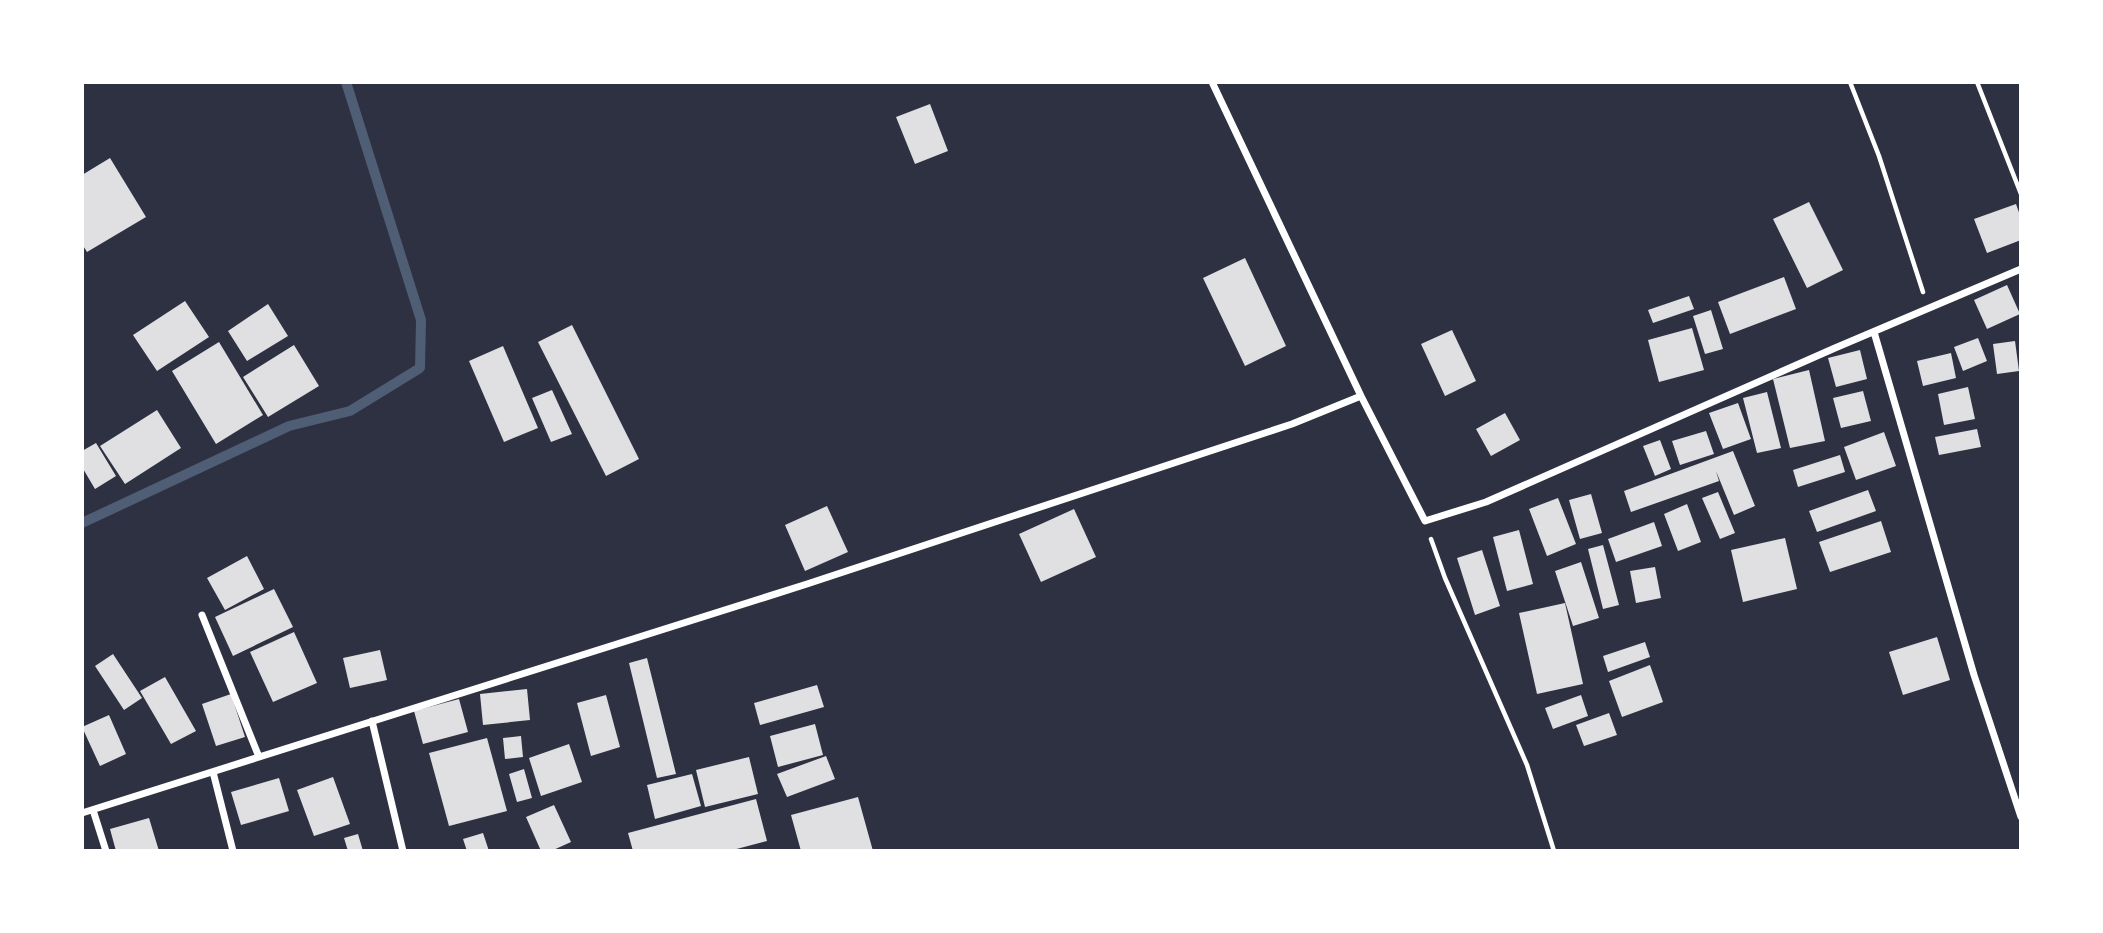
<svg xmlns="http://www.w3.org/2000/svg" width="2103" height="933" font-family="'IBM Plex Serif',serif">
	<rect width="100%" height="100%" fill="#2d3142"/>
	<g fill="none" stroke-linecap="round" stroke-linejoin="round">
		<path stroke="#4f5d75" stroke-width="10" d="M82 523 289 426 350 411 420 368 421 320 346 82"/>
	</g>
	<path fill="#e0e0e3" d="M930 104 948 151 915 164 896 117Z
		M110 158 146 217 87 252 82 244V175Z
		M1809 202 1843 270 1807 288 1773 219Z
		M2016 204 2021 218V240L1987 253 1974 219Z
		M1245 258 1286 346 1245 366 1203 278Z
		M1784 277 1796 309 1730 334 1718 302Z
		M2007 285 2020 314 1987 329 1974 300Z
		M1689 296 1694 309 1653 323 1648 310Z
		M185 301 209 337 157 371 133 335Z
		M268 304 288 336 247 361 228 331Z
		M1711 310 1723 349 1705 354 1693 316Z
		M572 325 639 459 606 476 538 342Z
		M1692 328 1704 370 1659 382 1648 340Z
		M1452 330 1476 381 1445 396 1421 344Z
		M1978 338 1987 361 1963 371 1954 347Z
		M2015 341 2019 371 1997 374 1993 344Z
		M219 342 263 415 216 444 172 371Z
		M294 345 319 386 268 417 243 377Z
		M503 346 538 428 504 442 469 361Z
		M1860 350 1867 379 1836 387 1828 358Z
		M1951 353 1956 378 1923 386 1917 361Z
		M1809 370 1825 441 1790 448 1773 379Z
		M1968 387 1975 419 1944 425 1938 394Z
		M552 390 572 434 551 442 532 398Z
		M1863 391 1871 421 1841 428 1833 398Z
		M1767 392 1781 448 1757 453 1743 398Z
		M1738 403 1751 439 1723 449 1709 413Z
		M157 410 181 448 125 484 100 446Z
		M1505 413 1520 440 1491 456 1476 429Z
		M1977 429 1981 447 1939 455 1935 437Z
		M1706 431 1714 454 1680 465 1672 441Z
		M1884 432 1896 466 1856 480 1844 447Z
		M1660 440 1671 469 1655 476 1643 446Z
		M96 443 116 476 95 489 82 467V451Z
		M1733 451 1755 506 1734 515 1716 471 1719 481 1631 512 1624 491Z
		M1840 455 1845 472 1798 487 1793 470Z
		M1868 490 1876 511 1817 532 1809 511Z
		M1718 492 1735 533 1720 539 1702 498Z
		M1591 494 1602 533 1580 539 1569 500Z
		M1558 498 1576 544 1547 556 1529 509Z
		M1687 504 1701 542 1678 551 1664 514Z
		M827 506 848 552 805 571 785 525Z
		M1074 509 1096 557 1041 582 1019 534Z
		M1881 521 1891 552 1830 572 1819 542Z
		M1654 522 1662 546 1616 562 1608 539Z
		M1519 530 1533 584 1507 591 1493 537Z
		M1785 538 1797 589 1743 602 1731 550Z
		M1603 545 1619 605 1603 609 1588 549Z
		M1482 550 1500 606 1475 615 1457 558Z
		M247 556 264 589 225 610 207 578Z
		M1581 562 1599 618 1573 626 1555 571Z
		M1655 567 1661 598 1636 603 1630 571Z
		M274 589 293 627 233 656 215 617Z
		M1565 603 1583 684 1537 694 1519 613Z
		M294 632 317 683 273 702 250 652Z
		M1937 637 1950 680 1903 695 1889 652Z
		M1645 642 1650 657 1608 672 1603 656Z
		M380 650 387 680 350 688 343 658Z
		M113 654 142 698 124 710 95 666Z
		M647 658 676 774 657 778 629 663Z
		M1650 665 1663 702 1622 717 1609 681Z
		M165 677 196 731 171 744 140 691Z
		M817 685 824 707 760 725 754 703Z
		M527 689 530 720 483 725 480 694Z
		M231 694 245 737 216 746 202 704Z
		M606 695 620 747 591 756 577 703Z
		M1581 695 1588 716 1553 729 1545 708Z
		M459 699 468 732 423 744 414 711Z
		M1609 713 1617 735 1584 746 1576 725Z
		M109 715 126 754 100 766 82 727Z
		M815 724 823 755 778 767 770 736Z
		M521 736 523 757 505 759 503 738Z
		M487 738 507 811 449 826 429 753Z
		M569 744 582 782 541 796 529 758Z
		M826 756 835 779 787 797 777 774Z
		M749 757 758 794 705 807 696 770Z
		M524 769 532 798 517 802 509 774Z
		M692 774 701 806 655 819 647 785Z
		M333 777 350 824 314 836 297 790Z
		M279 778 289 811 241 825 231 792Z
		M858 797 873 851H801L791 815Z
		M756 799 767 841 729 851H633L628 833Z
		M554 805 571 842 551 851H541L526 817Z
		M149 818 159 851H116L110 829Z
		M483 833 489 851H467L463 839Z
		M358 834 363 851H348L344 838Z"/>
	<g fill="none" stroke-linecap="round" stroke-linejoin="round">
		<path stroke="#fff" stroke-width="4.5" d="M1850 82 1879 156 1923 292
			M1977 82 2021 194
			M1431 539 1445 578 1527 765 1554 851"/>
		<path stroke="#fff" stroke-width="7" d="M1212 82 1361 396 1425 521 1486 502 1835 348 2021 269
			M1874 332 1974 675 2021 817
			M202 615 259 757
			M372 721 403 851
			M213 772 233 851
			M93 810 106 851
			M82 813 807 584 1292 424 1361 396"/>
	</g>
	<rect width="2103" height="933" fill="none" stroke="#ffffff" stroke-width="168"/>
</svg>
